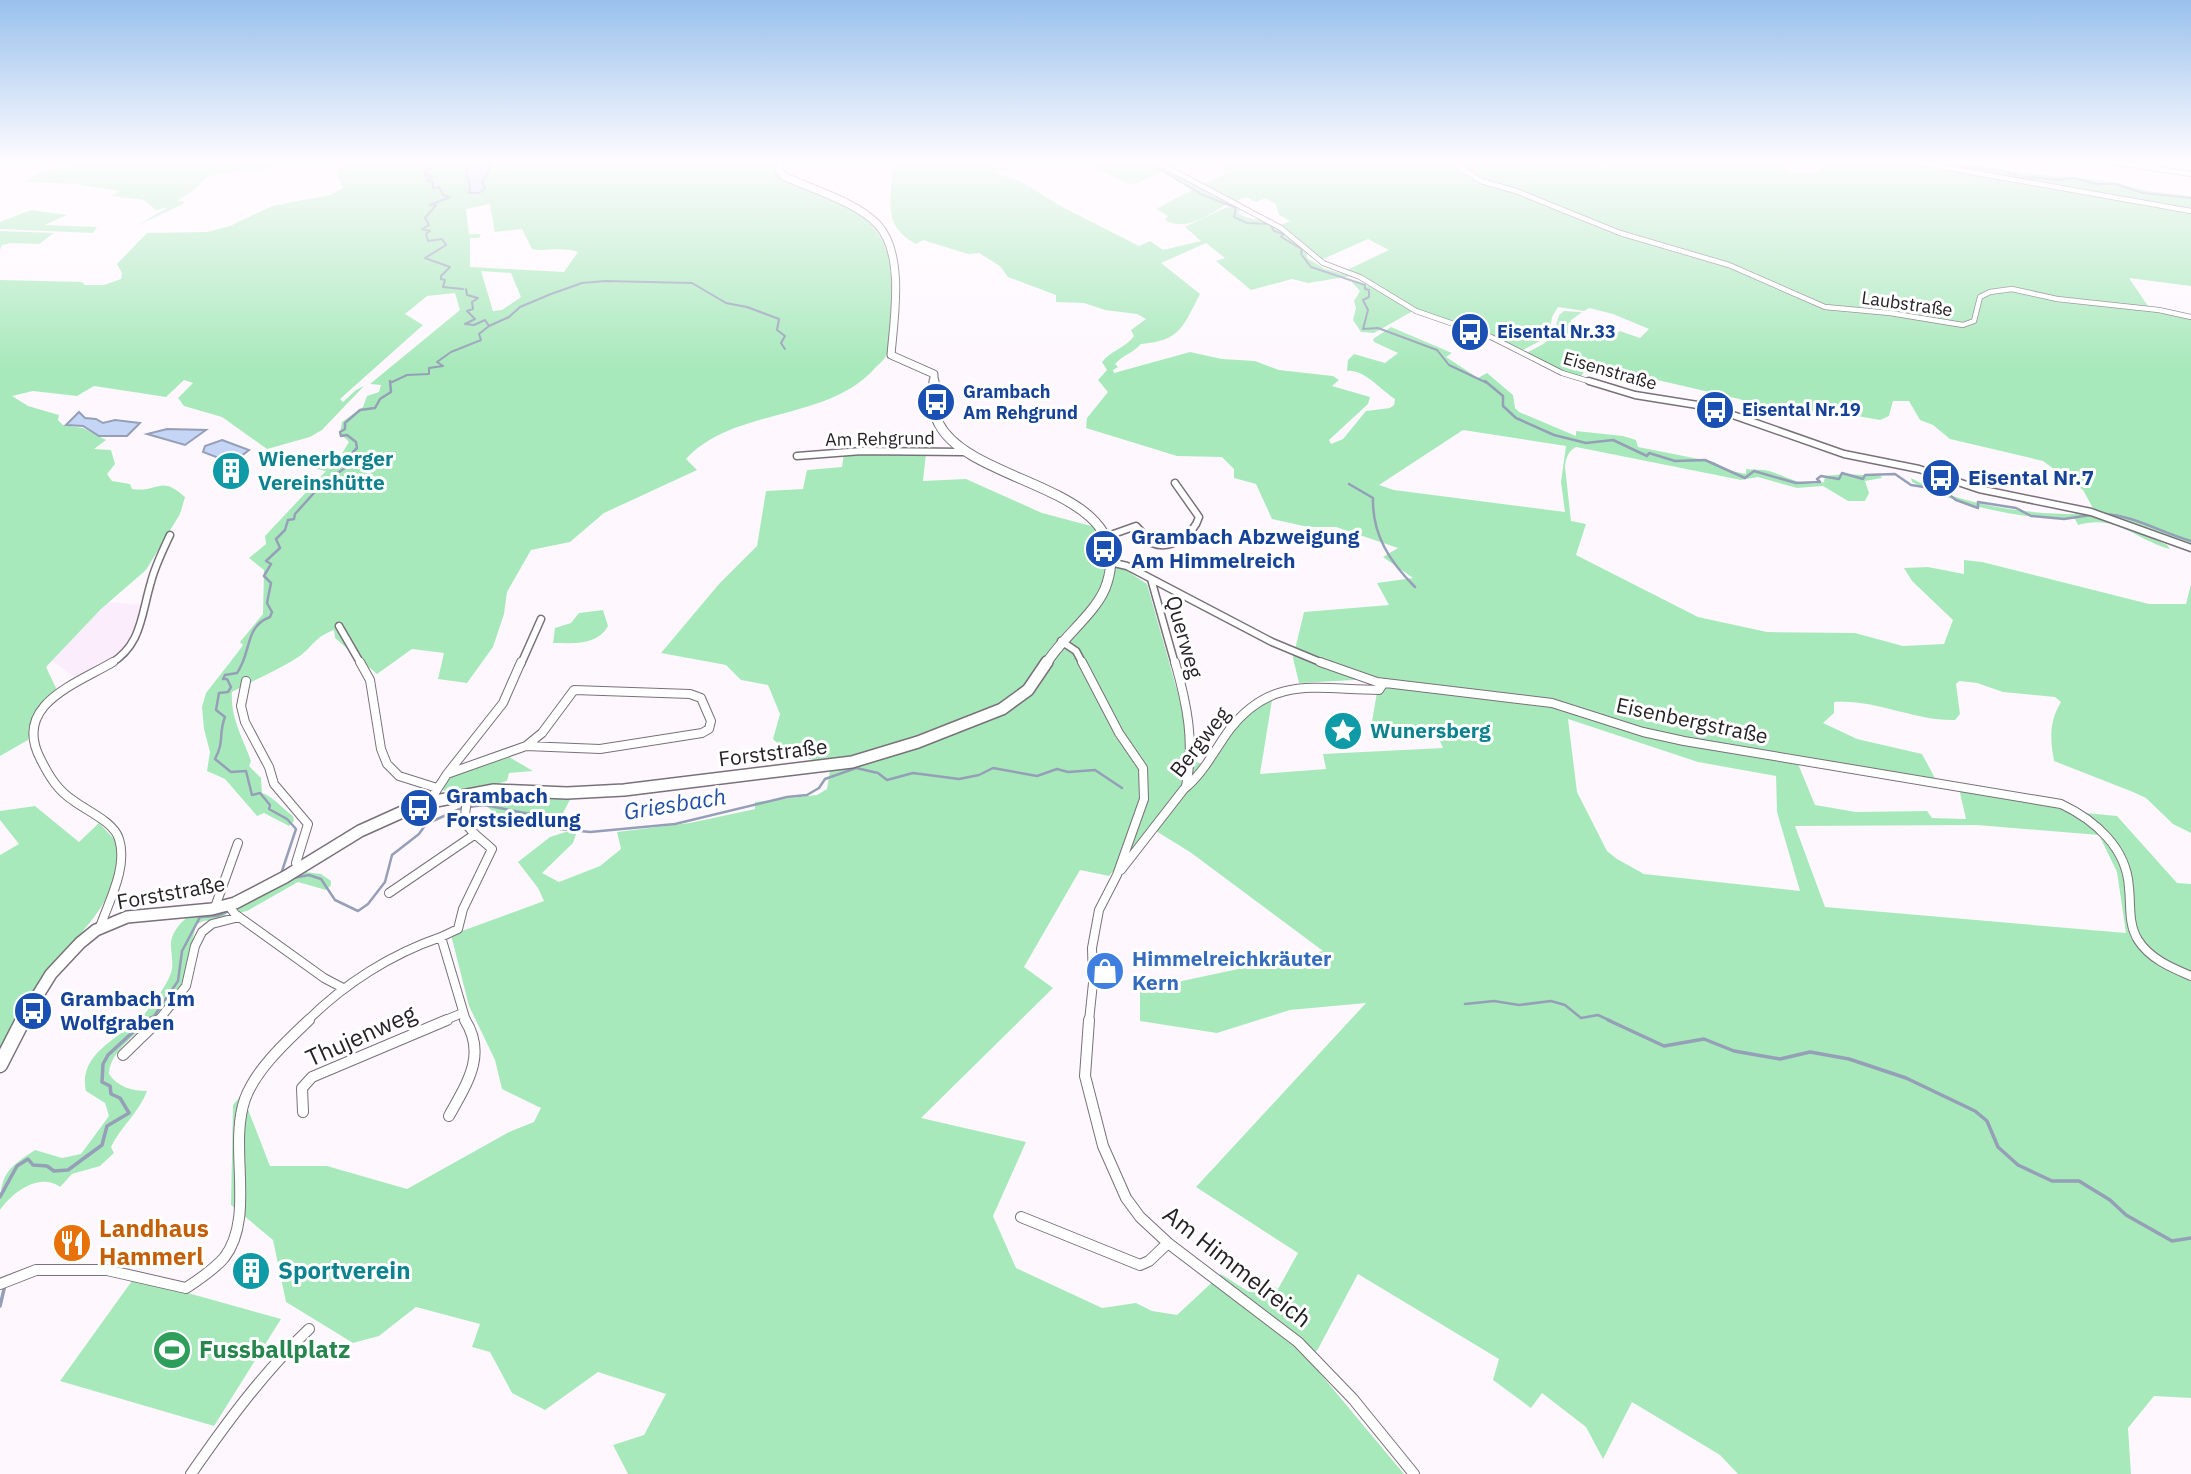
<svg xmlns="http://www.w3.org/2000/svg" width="2191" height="1474" font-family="'IBM Plex Sans',sans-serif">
	<rect width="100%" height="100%" fill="#fef8fe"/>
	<path fill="#fcedfc" d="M107 602 141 605 129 645 122 654 77 679 52 661Z"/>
	<path fill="#a8e9bb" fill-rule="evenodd" d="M75 161H307L293 166 208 176 197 188 177 201 185 202 183 204 136 226 169 207 156 210 144 200 111 196 119 191 75 184 25 182 38 173 72 165 76 163Z
		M352 161 778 163 774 170 782 178C798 188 815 192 831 199 884 221 896 254 891 309 890 322 891 344 886 356 884 360 878 365 875 368 828 422 733 407 686 459L697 470 604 513 570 542 531 550 507 592 504 614 493 647 467 683 438 679 444 653 412 649 377 674 335 638 334 630C315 637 313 646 300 656 279 670 254 680 232 692 230 717 243 738 251 761L249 766 261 778 262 793C274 797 283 809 293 816L294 821 289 826 264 813 257 816 225 779 207 771 210 752 204 729 202 707 206 693 238 652 243 645 240 642 263 614 264 570 249 558 266 544 265 536 326 471 283 461 293 454 338 460 349 442 340 433 342 422 363 407 367 396 379 392 381 385 370 384 460 310 455 293 427 296 405 314 423 325 340 399 343 402 356 390 364 386 322 430 310 437 267 449 222 417 184 406 178 398 193 383 184 380 166 397 94 386 77 396 33 391 12 396 28 406 59 415 58 420 63 425 83 428 106 440 94 449 111 450 115 464 107 474 112 481 130 484 132 489C159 493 160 474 185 497L180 514 146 570 101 609 46 667 57 690 34 715 28 740 0 756V280L82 282 85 285H104L121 279 122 273 117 264 147 233 207 232 230 226 272 206 330 195 343 188 336 173 341 166ZM490 204 495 232 522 229 532 249C547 252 563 246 578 252L564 272 470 267V238H479L481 234H469L466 209ZM481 271 511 273 521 297 502 310 493 311Z
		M890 161H987L986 163 998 167 1013 166 1014 169 993 172 1022 182 1062 207 1139 246 1150 241 1163 250 1201 241 1185 227 1227 207 1241 209 1238 213C1248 220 1253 218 1265 221 1281 224 1295 240 1307 251V258L1325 269 1351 276 1308 283 1292 279 1251 290 1216 261 1225 258 1206 243 1161 263 1200 294C1183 327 1180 341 1141 344 1133 353 1123 355 1115 364L1118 367 1113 370 1114 373 1190 352 1222 359 1255 361 1279 370 1333 376 1339 380 1332 386 1370 397 1368 404 1329 440 1331 444 1343 439 1366 411 1390 408 1394 405 1395 399C1382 391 1363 368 1347 371L1348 360 1354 354 1385 363 1398 353 1374 342 1373 339 1391 327 1452 353 1446 357 1478 378 1487 373 1513 395 1515 408 1519 412 1576 436V431L1623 436 1636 440 1638 447 1714 462 1727 470 1746 474V469C1754 470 1762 469 1769 471 1789 477 1802 488 1824 482L1825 476 1844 474 1881 476 1882 478 1865 481 1869 493 1865 501H1848L1823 486 1797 488 1758 477 1741 480 1576 447C1568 451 1566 458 1565 467L1571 521 1586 524 1576 555 1698 617 1767 632 1855 633 1903 646 1944 644 1953 620 1912 581 1904 568 1928 567 1964 574V560L1982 562 2149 604H2186L2191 584V833L2173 824 2146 798 2133 792 2054 761C2050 738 2049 722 2061 702L2055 697 2003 692 1977 683 1959 681 1956 684 1960 714 1955 720C1914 721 1876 699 1834 702V713L1823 723 1857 739 1922 754 1936 780 1796 759 1815 805 1856 812 1927 811 1932 818 1966 819 1958 784 2058 801 2086 813 2117 816 2177 883 2191 884V1398L2154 1396 2128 1428 2131 1474H1738L1720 1455 1632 1402 1603 1459 1586 1427 1542 1393 1531 1408 1493 1380 1499 1359 1358 1274 1318 1349 1308 1359 1404 1474H628L613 1445 644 1435 666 1394 598 1372 545 1410 512 1393 490 1352 472 1347 480 1324 416 1307 379 1336 353 1343 286 1302 273 1240 231 1205 233 1105 242 1094 270 1166H327L407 1189 509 1132 534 1122 541 1108 502 1089 495 1060 469 1006 451 935 544 901 538 888 518 862 550 837 578 828 573 843 542 873 559 882 600 866 621 849 617 832 690 823 755 809V802L817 795 827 789 831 764 789 754 773 739 780 714 768 685 741 680 726 665 661 653 719 584 757 546 766 491 803 489 807 470 842 467 844 453H926L923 481 966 479 1042 513 1095 527 1107 558 1147 584 1184 715 1187 754 1194 761 1202 764 1223 731 1273 694 1260 774 1326 769 1323 754 1443 748 1434 727 1380 725 1372 721 1379 681 1372 679 1299 683 1293 658 1304 612 1389 605 1377 583 1413 578 1383 557 1398 548 1336 527H1308L1272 519 1256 484 1234 478V469L1222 457 1177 456 1086 428 1087 418 1108 392 1098 380 1107 370 1102 362C1111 350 1127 347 1134 336L1131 330 1146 319 1137 314 1105 310 1084 303 1056 302V295L1008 277 1000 266 979 253 968 254 923 240 916 244C883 226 891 204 892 171L898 163ZM1463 430 1566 446 1561 482 1565 512 1394 490 1379 485ZM1568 719 1698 762 1776 776 1777 812 1800 891 1644 874 1617 859 1607 851 1577 792ZM1977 825 2099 835 2117 872 2126 933 1825 907 1795 826ZM1151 828 1190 852 1323 951 1140 990V1021L1217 1033 1290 1010 1366 1003 1196 1187 1298 1253 1278 1289 1257 1276 1249 1292 1221 1274 1177 1315 1152 1311 1136 1303 1102 1308 1016 1268 993 1216 1026 1142 921 1118 1053 988 1024 967 1080 870 1109 876Z
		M1080 161H1153L1229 203C1211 213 1186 233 1165 220L1168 216 1156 209 1192 190 1163 172 1131 185Z
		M1202 161H1586L1606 167 1614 161H1779L1787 172 1813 174 1823 167 1822 161H1954L2025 173 2109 181 2148 191 2191 196V286L2129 278 2150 309 2191 318V547L2095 512 2083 490 2043 461 1950 439 1933 425 1920 420 1909 401H1893L1889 416 1880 420 1829 411 1778 412 1739 399 1589 364 1580 378 1528 355V352C1552 340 1552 340 1559 315L1564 311 1582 312 1570 321 1609 339 1620 331 1640 338 1649 329 1613 314 1589 308 1584 311 1558 307 1552 317 1549 336 1523 350 1485 333 1416 309 1347 270 1389 250 1368 239 1321 260 1279 226 1290 221 1279 215 1276 204 1265 198 1256 202 1246 197 1234 202 1202 185 1228 173Z
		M31 210 67 215 45 225 97 227 93 233 0 229V222Z
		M0 231 54 233 39 244 10 243 2 245 0 250Z
		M1350 280 1375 288 1413 311 1374 333 1361 332 1353 320 1356 308 1354 301 1360 291Z
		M1911 478C1958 504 2021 514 2075 514L2074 510C2107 517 2137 531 2167 545L2170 549C2135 540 2118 514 2078 525L2075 519C2021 519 1961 507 1912 482Z
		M603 610 608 626C597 646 573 643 553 643L555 628 571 623 579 613Z
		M509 757 533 771 509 773 507 781 479 789 444 791 442 786 453 775Z
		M519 797 528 803 543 798H571L563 813 549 827 496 814 485 805 495 799Z
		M35 806 79 842 99 823 115 840C127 895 83 926 55 966 37 992 20 1021 3 1048L0 1049V855L19 844 0 820V811Z
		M305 872 321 874 331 881V885L326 890 298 882 247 911 238 913 234 907Z
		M222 912 230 918 203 921 196 925C190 950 188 976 174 998 157 1022 110 1044 109 1074 118 1087 132 1091 147 1091 139 1113 121 1126 111 1147L114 1153 100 1166 72 1174 60 1187C39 1172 12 1193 0 1210 0 1175 6 1169 35 1150L62 1158 81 1154 109 1116 105 1103 86 1091C77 1051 125 1037 147 1011 155 1001 170 981 172 969 174 950 164 942 181 923 192 911 208 913 222 912Z
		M134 1278 281 1319 214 1426 60 1381Z"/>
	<path fill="#c4d5f5" stroke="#959fb7" stroke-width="2" d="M472 161 491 166 482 183 485 188 479 193H469C473 182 463 175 467 164Z
		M79 412 85 418 96 419 103 423 115 420 140 423 127 436H99L83 426 66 425Z
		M167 429 206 430 185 445 147 434Z
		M222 440 249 450 232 463 203 452 205 446Z"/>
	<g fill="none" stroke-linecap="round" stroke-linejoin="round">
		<path stroke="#959fb7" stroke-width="2" d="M441 161 440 165 432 167 424 174 432 177 427 181 433 182V188L439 187 443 195 450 197 430 205H436L425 218 429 225 422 229 430 231 426 234 428 241 442 239 446 245 425 258 450 267 441 276V279L445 280 443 287 463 289
			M1146 161 1201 194 1236 208 1234 217 1247 223 1270 224 1274 231 1284 234 1281 237 1302 249 1301 254 1311 267 1365 285V289L1369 290V297L1363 300 1368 310 1363 329 1378 328 1437 350 1449 365 1487 383
			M1948 161 1970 168 2001 170 2019 176 2059 180 2074 178 2096 184H2115L2143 193 2191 198
			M489 326 509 317 520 307 551 294 582 283 605 281 692 283 726 303 747 307 779 319 777 330 785 336 781 343 785 349
			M390 383 407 375 429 374V368L443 366 437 362 451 352 481 340 479 334 489 326 485 320 474 325 465 324 475 319 467 311 473 309 472 302 478 298 467 295 466 289"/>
		<path stroke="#959fb7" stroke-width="2.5" d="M1485 381 1503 396V406L1516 418 1554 435 1586 443 1613 440 1647 456 1649 453 1675 461 1705 460 1745 478 1754 471 1796 483 1820 482 1817 479 1821 476 1839 479 1842 473 1863 479 1865 475 1895 474 1911 485 1943 490 1956 500 1978 508V502L2016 508 2031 516 2064 519 2091 515
			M1349 484 1373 498C1372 535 1390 562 1415 587
			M2105 514C2135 516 2162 533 2191 541
			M469 807 484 805 530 814 561 829 590 832 675 824 787 797 807 795 819 788 825 779 856 768 878 773 887 780 913 773 959 779 979 775 993 768 1037 776 1057 769 1068 772 1095 770 1122 788
			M281 874 296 829 287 819 269 809 270 805 260 793 252 795 246 771 231 772 215 759C225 740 218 735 225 717L216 710 219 693 228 692 231 687 227 679H223L225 675 237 673C252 652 244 627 270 617L272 612 267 603 271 583 264 576 271 564 266 561 280 548 276 539 285 530 288 520 294 519 295 514 323 483 345 468 344 464 355 457 353 452 357 448 356 442 347 435 341 436 340 432 345 429V423L360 410 375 408 380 399 391 392 390 381
			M293 878 309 875 321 879 335 900 358 911 368 904 385 882 392 855 419 834 426 824 462 808
			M241 906 254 899
			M1465 1004 1494 1001 1519 1005 1551 1001 1565 1005 1581 1018 1598 1015 1611 1021
			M143 1021 154 1016 178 981 182 951 200 917 217 916 229 911"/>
		<path stroke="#959fb7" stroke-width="3.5" d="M1608 1020 1664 1046 1704 1039 1734 1051 1780 1059 1810 1052 1849 1059 1906 1078 1975 1111 1987 1121 1998 1147 2018 1165 2052 1181H2079L2110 1200 2126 1215 2172 1241 2191 1238
			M0 1197 17 1166 28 1159 33 1165 47 1166 54 1171 68 1170 102 1145 107 1126 129 1113 120 1098 111 1094 110 1086 102 1082 103 1064 108 1055 146 1020
			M0 1306 5 1285"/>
		<defs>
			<path id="street-far3" d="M1155 161 1281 228 1323 263 1360 277 1416 311 1491 337 1562 373 1595 383
				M1449 161 1481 181 1516 191 1620 233 1729 265 1825 307 1890 313 1963 325 1974 321 1980 297 1990 292 2012 289 2057 299 2159 310 2191 317
				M1909 161 2191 211
				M2105 161 2191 174"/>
			<path id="street-far2" d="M1589 381 1635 395 1710 407 1844 454 1919 469 1979 489 2091 512 2191 548
				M797 456 862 451 963 452
				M1105 537 1136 526C1142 531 1145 539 1152 543 1171 551 1194 534 1199 517L1175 483
				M1110 562 1127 566 1272 642 1325 664
				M1151 579 1175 664
				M339 626 361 664
				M1061 641 1076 651 1083 664
				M110 664C142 645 141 615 151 582 155 566 163 550 170 535
				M521 664 541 619"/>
			<path id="street-far1" d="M360 662 370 680 381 749 387 764 399 776 437 788
				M1082 662 1119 733 1143 768 1144 799 1117 875 1099 910 1092 948 1093 983 1089 1021
				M1175 662C1187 704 1195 743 1186 786
				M1320 662 1377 682 1552 703 1643 732 1684 741 2061 804C2095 820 2127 848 2129 888 2131 905 2128 924 2138 940 2150 959 2172 968 2191 976
				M246 681 241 706 245 722 269 767 274 784 308 824 296 863 298 869
				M574 690 690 694 701 698 711 721 709 729 702 733 600 749 526 746 542 733Z
				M447 774 526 746
				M429 802 447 774 503 703 521 662
				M1121 870 1184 789C1204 773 1215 749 1230 729 1273 674 1318 690 1379 690L1383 684
				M389 893 474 835
				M228 905 235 914 324 978 343 988
				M215 907 238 843
				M100 927C109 901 128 867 119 839 114 822 87 811 74 801 58 791 49 776 41 760 11 705 76 684 113 662
				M441 937 458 929 463 909 492 849C469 828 459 828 469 795
				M158 1021 186 986 195 946 202 932 212 924 239 917
				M307 1021C344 984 391 954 441 937L466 1021
				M443 1021 460 1014"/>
			<path id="street" d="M1089 1020 1085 1076 1103 1146 1126 1198 1140 1217 1168 1243 1298 1342 1353 1399 1414 1474
				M123 1055 159 1020
				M303 1112 302 1088 312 1077 447 1020
				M449 1116C467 1083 487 1055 465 1020
				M1021 1217 1140 1265 1149 1261 1168 1243
				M0 1284 36 1270H107L186 1288C200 1279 213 1270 224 1258 256 1217 228 1147 245 1099 256 1069 286 1042 309 1020
				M191 1474C227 1422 263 1373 309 1329"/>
			<path id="secondary-far3" d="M781 161 779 170 783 176C810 188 859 203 878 225 905 255 894 318 891 355L934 374V383"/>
			<path id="secondary-far2" d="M934 381C934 395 932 411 939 424 972 487 1138 485 1107 583 1099 611 1062 637 1046 664"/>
			<path id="secondary-far1" d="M22 1021 51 974 80 943 96 930 127 917 212 909 235 903 285 877 360 831 420 804 494 790 567 793 624 790 852 762 918 742 1002 709 1028 690 1047 662"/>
			<path id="secondary" d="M0 1065 23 1020"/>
		</defs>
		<use href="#street-far3" stroke="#79717a" stroke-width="6"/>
		<use href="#street-far2" stroke="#79717a" stroke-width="9"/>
		<use href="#street-far1" stroke="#79717a" stroke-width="10"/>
		<use href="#street" stroke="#79717a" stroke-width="12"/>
		<use href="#secondary-far3" stroke="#79717a" stroke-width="9"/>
		<use href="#secondary-far2" stroke="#79717a" stroke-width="11"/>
		<use href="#secondary-far1" stroke="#79717a" stroke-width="14"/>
		<use href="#secondary" stroke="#79717a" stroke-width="17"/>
		<use href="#street-far3" stroke="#fff" stroke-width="4.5"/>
		<use href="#street-far2" stroke="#fff" stroke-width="6"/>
		<use href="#street-far1" stroke="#fff" stroke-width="8"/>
		<use href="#street" stroke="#fff" stroke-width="10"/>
		<use href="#secondary-far3" stroke="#fff" stroke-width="7"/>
		<use href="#secondary-far2" stroke="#fff" stroke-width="9"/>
		<use href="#secondary-far1" stroke="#fff" stroke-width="11"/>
		<use href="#secondary" stroke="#fff" stroke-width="14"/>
	</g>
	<linearGradient id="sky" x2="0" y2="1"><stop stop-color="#99c1ed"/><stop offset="0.44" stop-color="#fffcff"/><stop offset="1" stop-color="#fffcff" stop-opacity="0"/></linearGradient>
	<rect width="2191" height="367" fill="url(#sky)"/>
	<defs>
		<symbol id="bus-disc" viewBox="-11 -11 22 22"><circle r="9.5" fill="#1a4fb4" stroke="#fff"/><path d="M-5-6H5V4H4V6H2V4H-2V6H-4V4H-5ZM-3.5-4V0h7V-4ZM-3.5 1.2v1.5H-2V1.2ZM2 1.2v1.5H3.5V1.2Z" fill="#fff"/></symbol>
		<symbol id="building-disc" viewBox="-11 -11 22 22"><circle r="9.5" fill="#0f9aa8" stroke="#fff"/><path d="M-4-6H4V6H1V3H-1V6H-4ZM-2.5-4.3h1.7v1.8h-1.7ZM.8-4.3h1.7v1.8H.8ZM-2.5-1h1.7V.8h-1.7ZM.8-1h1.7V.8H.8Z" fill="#fff"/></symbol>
		<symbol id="sight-disc" viewBox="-11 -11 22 22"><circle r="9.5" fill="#0f9aa8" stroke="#fff"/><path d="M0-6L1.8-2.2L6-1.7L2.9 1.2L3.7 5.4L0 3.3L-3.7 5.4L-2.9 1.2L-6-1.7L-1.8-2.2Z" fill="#fff"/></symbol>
		<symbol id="shop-disc" viewBox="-11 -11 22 22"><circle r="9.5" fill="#3f7fe0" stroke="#fff"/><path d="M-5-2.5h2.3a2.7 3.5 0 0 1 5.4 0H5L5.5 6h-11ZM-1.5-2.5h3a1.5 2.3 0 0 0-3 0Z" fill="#fff"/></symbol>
		<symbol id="restaurant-disc" viewBox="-11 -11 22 22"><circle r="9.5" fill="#e8710a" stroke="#fff"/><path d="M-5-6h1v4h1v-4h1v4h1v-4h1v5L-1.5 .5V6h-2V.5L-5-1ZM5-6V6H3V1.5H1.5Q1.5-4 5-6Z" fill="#fff"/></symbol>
		<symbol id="stadium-disc" viewBox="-11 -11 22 22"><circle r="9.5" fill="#2e9e5b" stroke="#fff"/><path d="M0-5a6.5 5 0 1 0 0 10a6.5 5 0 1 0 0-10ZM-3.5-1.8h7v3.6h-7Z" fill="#fff"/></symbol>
	</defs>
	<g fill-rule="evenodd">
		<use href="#bus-disc" x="1448" y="310" width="44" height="44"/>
		<use href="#bus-disc" x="914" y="380" width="44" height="44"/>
		<use href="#bus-disc" x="1693" y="388" width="44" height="44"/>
		<use href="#building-disc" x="209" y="449" width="44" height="44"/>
		<use href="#bus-disc" x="1919" y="456" width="44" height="44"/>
		<use href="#bus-disc" x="1082" y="527" width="44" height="44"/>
		<use href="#sight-disc" x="1321" y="709" width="44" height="44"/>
		<use href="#bus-disc" x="397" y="786" width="44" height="44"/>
		<use href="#shop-disc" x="1083" y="949" width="44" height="44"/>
		<use href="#bus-disc" x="11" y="989" width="44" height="44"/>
		<use href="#restaurant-disc" x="50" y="1221" width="44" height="44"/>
		<use href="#building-disc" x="229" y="1249" width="44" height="44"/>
		<use href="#stadium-disc" x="150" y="1328" width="44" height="44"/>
	</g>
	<g text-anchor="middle" stroke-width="6" stroke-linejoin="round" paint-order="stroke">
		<g font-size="18" fill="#262226" stroke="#fff">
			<text transform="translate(1907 304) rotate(8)" y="6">Laubstraße</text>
			<text transform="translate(1610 371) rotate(16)" y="6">Eisenstraße</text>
			<text transform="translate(880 439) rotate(-1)" y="6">Am Rehgrund</text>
		</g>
		<g font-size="18" font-weight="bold" fill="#164399" stroke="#fff" text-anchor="start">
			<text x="1497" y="338">Eisental Nr.33</text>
			<text x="963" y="398">Grambach<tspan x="963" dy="21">Am Rehgrund</tspan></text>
			<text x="1742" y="416">Eisental Nr.19</text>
		</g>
		<g font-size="21" font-weight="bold" fill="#0d838f" stroke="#fff" text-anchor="start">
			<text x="258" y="466">Wienerberger<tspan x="258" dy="24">Vereinshütte</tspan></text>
			<text x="1370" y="738">Wunersberg</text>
		</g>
		<g font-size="21" font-weight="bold" fill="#164399" stroke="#fff" text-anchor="start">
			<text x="1968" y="485">Eisental Nr.7</text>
			<text x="1131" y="544">Grambach Abzweigung<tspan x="1131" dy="24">Am Himmelreich</tspan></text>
			<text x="446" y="803">Grambach<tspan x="446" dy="24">Forstsiedlung</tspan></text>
			<text x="60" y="1006">Grambach Im<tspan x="60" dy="24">Wolfgraben</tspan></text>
		</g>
		<g font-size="21" fill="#262226" stroke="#fff">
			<text transform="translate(1184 637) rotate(74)" y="7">Querweg</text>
			<text transform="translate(1692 721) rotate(12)" y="7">Eisenbergstraße</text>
			<text transform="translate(1200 742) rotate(-52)" y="7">Bergweg</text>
			<text transform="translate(773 753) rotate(-7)" y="7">Forststraße</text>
			<text transform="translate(171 893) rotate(-10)" y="7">Forststraße</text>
		</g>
		<g font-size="21" font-weight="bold" fill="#366cbe" stroke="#fff" text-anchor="start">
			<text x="1132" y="966">Himmelreichkräuter<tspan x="1132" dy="24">Kern</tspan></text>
		</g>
		<g font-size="23" font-style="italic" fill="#2450a8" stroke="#fff">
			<text transform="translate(675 804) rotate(-9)" y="8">Griesbach</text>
		</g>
		<g font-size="24" fill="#262226" stroke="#fff">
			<text transform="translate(361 1036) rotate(-24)" y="8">Thujenweg</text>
			<text transform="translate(1237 1267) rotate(38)" y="8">Am Himmelreich</text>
		</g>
		<g font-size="24" font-weight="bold" fill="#c56008" stroke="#fff" text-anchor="start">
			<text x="99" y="1237">Landhaus<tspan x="99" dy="28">Hammerl</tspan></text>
		</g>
		<g font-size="24" font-weight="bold" fill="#0d838f" stroke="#fff" text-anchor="start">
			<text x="278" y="1279">Sportverein</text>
		</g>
		<g font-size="24" font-weight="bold" fill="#27864d" stroke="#fff" text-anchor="start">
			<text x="199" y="1358">Fussballplatz</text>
		</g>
	</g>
</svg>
